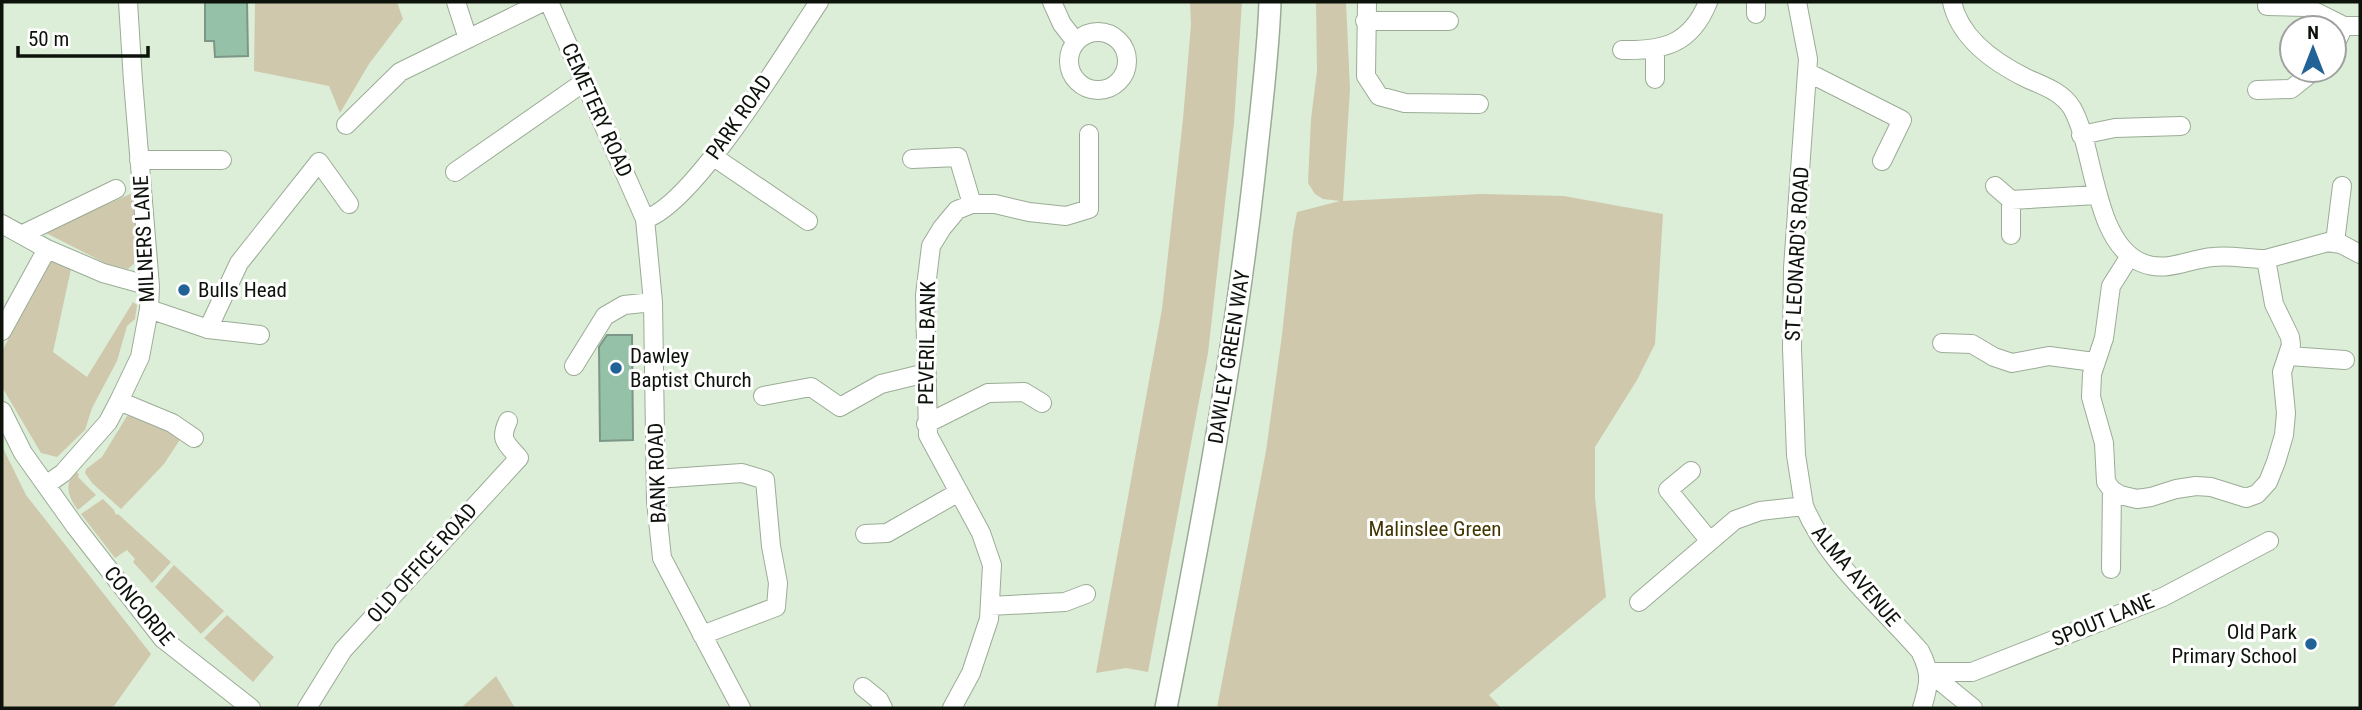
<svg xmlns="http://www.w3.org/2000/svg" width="2362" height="710" font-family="'Roboto Condensed',sans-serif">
	<rect width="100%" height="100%" fill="#dceed7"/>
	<path fill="#cfc8ac" d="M255 2H397L403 19 369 64 340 113 329 86 254 71Z
		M1190 2H1242L1234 123 1208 353 1148 672 1126 668 1096 673 1162 309 1183 119 1191 24Z
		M1316 2H1346L1350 89 1343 201 1481 194 1564 196 1663 214 1655 344 1637 380 1595 447V498L1606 597 1489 695 1501 708H1217L1266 451 1282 335 1293 233 1297 212 1340 201 1323 199 1315 194 1308 183 1311 119 1317 71Z
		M135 192 140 247 137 261 128 269 107 264 44 232Z
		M52 259 71 269 53 352 87 377 133 302 137 305 135 319 127 326 117 361 92 408 85 430 57 457 41 453 2 387V351Z
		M131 415 183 435 164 464 121 509 92 483 85 473 86 469 102 457 127 416Z
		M2 446 26 495 151 654 114 706 108 708H2Z
		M75 471 79 474 78 477 96 495 78 510C68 496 64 486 75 471Z
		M103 499 114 510 116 515 118 514 171 562 152 583 133 562 135 559 127 550 115 558 81 514Z
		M174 565 224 611 201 634 155 587Z
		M227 615 274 657 253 682 204 638Z
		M496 676 515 708H461Z"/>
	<path fill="#96c1a9" stroke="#7c9687" stroke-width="2" d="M205 2H247L248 56 215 57 214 41H205Z
		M607 335H632L633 440 600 441 599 347Z"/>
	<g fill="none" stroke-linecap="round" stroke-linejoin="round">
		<defs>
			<path id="minor" d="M456 2 468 39
				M549 2 645 219 653 302 656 501 662 558 741 708
				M1052 2 1062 24 1076 42
				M1367 2 1366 76 1379 96 1405 103 1479 104
				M1756 2V14
				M1797 2 1808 59 1793 268 1792 348 1796 455 1804 506
				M1952 2C1960 39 1995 63 2028 79 2044 86 2062 92 2072 108 2095 148 2093 240 2140 262 2166 274 2187 259 2213 257 2231 255 2248 259 2266 259L2274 304 2290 337 2291 345 2282 372 2286 413 2284 435 2276 462 2268 482 2257 494 2246 498 2211 487 2196 486 2176 489 2151 497 2137 499 2120 495 2112 490 2106 482 2104 443 2091 397 2092 374 2104 338 2111 286 2130 256
				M2267 6 2306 7 2344 26H2360
				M1365 21H1449
				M1069 61a29 29 0 1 1 58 0a29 29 0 1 1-58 0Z
				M2334 47 2344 26
				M1655 49V79
				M1622 50C1664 51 1691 44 1708 2
				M1807 72 1902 120 1882 161
				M2257 90 2291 89 2315 70
				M346 125 400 72 543 2
				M2081 135 2115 128 2181 126
				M714 157 808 221
				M912 159 958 157 972 204
				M139 160H222
				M455 172 584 82
				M1995 186 2011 200V235
				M2011 200 2097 195
				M645 219C694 205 787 49 819 2
				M2 224 47 249 103 273 150 286
				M23 234 116 189
				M2335 242 2342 186
				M2266 259 2328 242 2341 244 2360 254
				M149 309 208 329 260 335
				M208 329 239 263 319 162 349 204
				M2 331 47 249
				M1942 343 1972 344 1994 357 2012 363 2049 356 2094 362
				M2289 356 2345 360
				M574 366 605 316 624 305 653 302
				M763 396 811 387 840 407 881 384 926 373
				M119 401 172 423 194 438
				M2 411 23 453 75 526 163 639 251 708
				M926 424 988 393 1024 392 1042 403
				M1691 471 1668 490 1709 540
				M656 479 742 473 765 480 771 546 778 583 776 607 702 635
				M46 485 63 473 108 422 119 401 140 357 149 309 150 286 133 81 128 2
				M865 534 887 533 959 492
				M2111 569 2112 490
				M1639 602 1735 520 1760 511 1804 506C1828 563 1880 605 1920 651 1932 674 1929 685 1922 708
				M990 606 1065 602 1086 594
				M1929 672H1972L2163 597 2269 541
				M1929 672 1973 708
				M863 687 879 700 883 708
				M307 708 343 650 519 458C506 443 499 440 508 421
				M952 708 971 673 989 619 992 565 981 533 928 435 925 295 931 246 942 228 957 210 972 204H995L1029 212 1066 216 1089 209V134"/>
			<path id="major" d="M1166 708C1201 531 1234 355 1254 176 1260 118 1268 60 1270 2"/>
		</defs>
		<use href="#minor" stroke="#9bac96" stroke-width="20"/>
		<use href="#major" stroke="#9bac96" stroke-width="24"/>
		<use href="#minor" stroke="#fff" stroke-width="18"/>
		<use href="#major" stroke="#fff" stroke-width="21"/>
	</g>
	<g fill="#216297" stroke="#fff" stroke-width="2.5">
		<circle cx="184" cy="290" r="7"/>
		<circle cx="616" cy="368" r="7"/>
		<circle cx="2311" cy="644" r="7"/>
	</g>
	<g text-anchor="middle" stroke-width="6" stroke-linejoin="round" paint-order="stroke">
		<g font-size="21" fill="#0d130b" stroke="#fff">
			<text transform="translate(597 110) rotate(66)" y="7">CEMETERY ROAD</text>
			<text transform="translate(739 117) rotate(-55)" y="7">PARK ROAD</text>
			<text transform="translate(144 239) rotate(-93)" y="7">MILNERS LANE</text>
			<text transform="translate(1797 254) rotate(-87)" y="7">ST LEONARD'S ROAD</text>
			<text transform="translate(927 343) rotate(-89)" y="7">PEVERIL BANK</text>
			<text transform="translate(1229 357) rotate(-81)" y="7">DAWLEY GREEN WAY</text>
			<text transform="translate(657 473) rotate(-92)" y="7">BANK ROAD</text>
			<text transform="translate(422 563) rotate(-48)" y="7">OLD OFFICE ROAD</text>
			<text transform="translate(1856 576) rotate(50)" y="7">ALMA AVENUE</text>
			<text transform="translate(139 606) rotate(50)" y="7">CONCORDE</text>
			<text transform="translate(2103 620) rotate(-22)" y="7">SPOUT LANE</text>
		</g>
		<g font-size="21" fill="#0d130b" stroke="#fff" text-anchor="start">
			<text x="198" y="297">Bulls Head</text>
			<text x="630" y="363">Dawley<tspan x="630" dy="24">Baptist Church</tspan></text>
			<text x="2297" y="639" text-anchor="end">Old Park<tspan x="2297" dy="24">Primary School</tspan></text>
		</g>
		<g font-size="21" fill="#413500" stroke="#fff">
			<text x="1435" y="536">Malinslee Green</text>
		</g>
	</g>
	<rect width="2362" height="710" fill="none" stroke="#0d130b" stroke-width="7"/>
	<g transform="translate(2313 49)"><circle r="33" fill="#ffffff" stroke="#9ea19d" stroke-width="2"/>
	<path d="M0-5L12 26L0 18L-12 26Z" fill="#216297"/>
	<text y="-10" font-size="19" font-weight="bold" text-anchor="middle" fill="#0d130b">N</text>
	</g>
	<path d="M18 46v10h130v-10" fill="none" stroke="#0d130b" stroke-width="3.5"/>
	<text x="28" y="46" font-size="21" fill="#0d130b" stroke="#ffffff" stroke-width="5" paint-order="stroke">50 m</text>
</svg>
